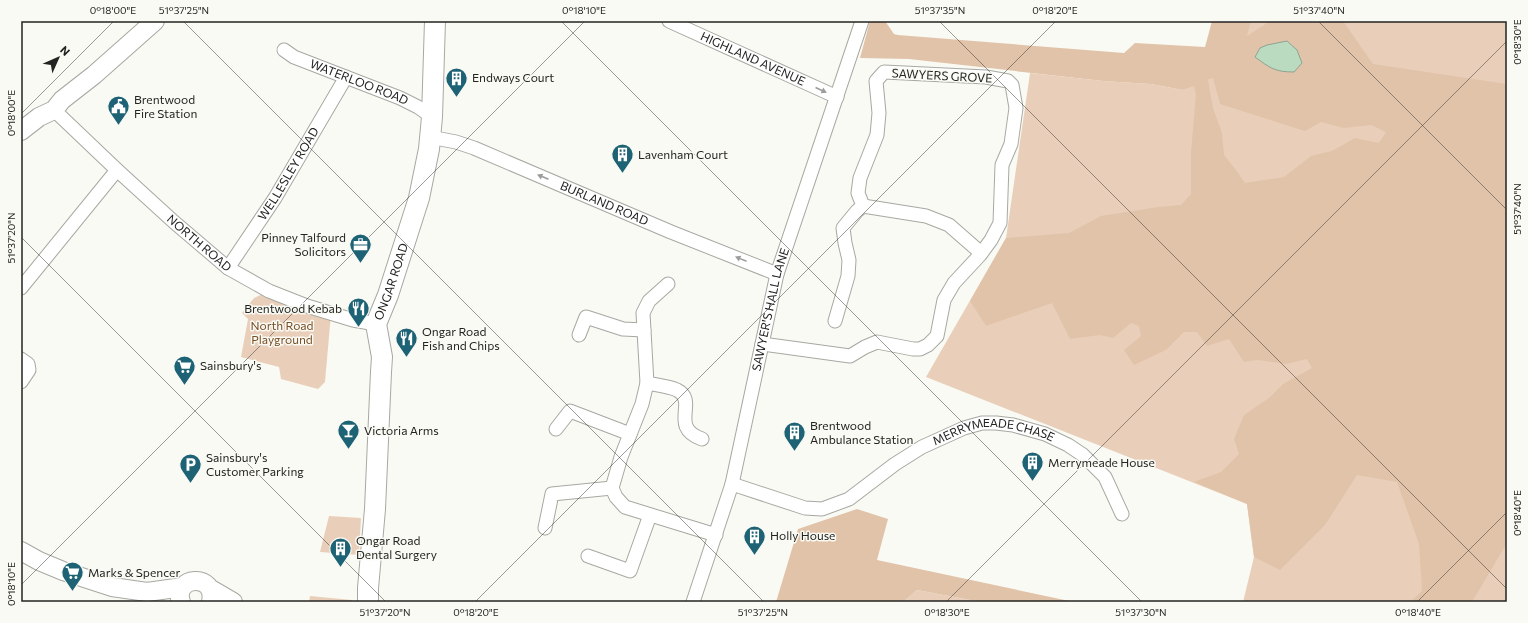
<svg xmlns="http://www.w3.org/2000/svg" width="1528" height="623" font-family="Commissioner,sans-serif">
	<rect width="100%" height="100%" fill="#fafaf4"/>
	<path fill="#e9cfb9" d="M1251 21H1507V602H1243L1254 557 1247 504 926 377 1006 238 1030 73 1103 81 1151 84 1183 90 1232 70Z
		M269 291 331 314 325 382 318 389 281 379 279 367 241 357 248 319 242 313 254 298Z
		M329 516 361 518 359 555 320 552Z
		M917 590 981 602H903Z
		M310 596 352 600 351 602H309Z"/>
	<path fill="#e1c3a9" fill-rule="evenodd" d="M870 21H885L894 34 898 35 1124 53 1135 43 1205 47 1212 21H1251L1247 36 1270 21H1343L1373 64 1507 84V543L1472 602H1410L1422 591 1419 544 1397 482 1357 475 1325 525 1280 570 1254 557 1247 504 1194 482 1221 472 1239 454 1234 439 1244 415 1269 398 1283 384 1312 368 1307 359 1286 364 1257 360 1244 362 1229 339 1207 346 1197 332H1184L1166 350 1134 365 1124 350 1141 336 1139 326 1131 323 1113 338 1100 335 1070 339 1052 303 986 326 970 301 1006 238 1069 233 1101 216 1158 207 1181 205 1191 194V152L1196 94 1194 86 1183 90 1151 84 1103 81 909 59 860 58ZM1213 78 1220 104 1305 131 1321 122 1344 128 1371 125 1386 132 1379 143 1355 138 1332 151 1311 156 1284 177 1245 183 1236 170 1224 155 1222 133 1213 108 1208 80Z
		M857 509 888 519 877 560 1074 602H981L917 590 903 602H776L798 529Z"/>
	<path fill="#bbdbc1" stroke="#8da491" d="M1287 41 1297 50 1302 63 1294 72C1275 72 1270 68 1255 57L1260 48 1267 45Z"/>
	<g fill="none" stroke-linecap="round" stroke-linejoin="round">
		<defs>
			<g id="street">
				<path id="s1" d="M669 21 837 97"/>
				<path id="s2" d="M284 50 294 57 400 98 418 107 432 117"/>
				<path id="s3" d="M54 110 117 170 174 222 228 268 269 291 307 306 353 320 376 324"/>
				<path id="s4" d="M430 137 456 142 474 148 671 232 777 274"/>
				<path d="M863 206 926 216 949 225 981 253"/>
				<path id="s5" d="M228 268 275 198 346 77"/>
				<path d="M668 284 649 301 643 313 647 383 642 404 621 457 612 488 616 497 625 507 716 535"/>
				<path d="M21 288 117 170"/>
				<path d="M579 335 586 317 623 329 644 330"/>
				<path d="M762 344 850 356 865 347 877 342 913 349H920L928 345 937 336 944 300 954 283 980 255 991 240 1000 223 1002 165 1011 144 1016 108 1012 85 1008 81 986 77 884 72 876 81 879 113 877 135 860 178 858 193 863 206 857 211 843 228 845 243 849 260 848 276 835 321"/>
				<path d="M21 359 28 364 29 370 21 382"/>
				<path d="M647 383C656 385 668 386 677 390 699 401 668 427 702 439"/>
				<path d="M556 429 570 411 630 434"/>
				<path id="s6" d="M732 484 805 508 822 509 849 499 895 464 922 447 964 428 982 423H996L1013 425 1045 434 1068 445 1083 455 1105 477 1122 514"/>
				<path d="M545 528 552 494 612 488"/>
				<path d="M588 556 630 571 650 515"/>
				<path id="s7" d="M693 602 732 484 777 274 862 21"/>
			</g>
			<path id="secondary" d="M21 131 39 117 54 110 62 100 94 75 155 21
				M21 551 39 561 63 571 112 587 147 592 183 587
				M209 588 233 602
				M181 602C172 576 217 572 211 602"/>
			<g id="primary">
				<path id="s8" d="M368 602V588L375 509 381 372 382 357 376 324 388 295 419 198 429 149 432 117 435 21"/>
			</g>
		</defs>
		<use href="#street" stroke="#a8a8a3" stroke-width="15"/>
		<use href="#secondary" stroke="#a8a8a3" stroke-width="20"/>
		<use href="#primary" stroke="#a8a8a3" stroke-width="22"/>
		<use href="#street" stroke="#fff" stroke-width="13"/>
		<use href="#secondary" stroke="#fff" stroke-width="18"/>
		<use href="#primary" stroke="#fff" stroke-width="20"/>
	</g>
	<defs><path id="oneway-solid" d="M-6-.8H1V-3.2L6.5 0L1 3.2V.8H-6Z"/></defs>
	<g fill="#9c9c9b">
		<use href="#oneway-solid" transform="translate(821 90) rotate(24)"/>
		<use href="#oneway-solid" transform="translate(543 177) rotate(-157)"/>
		<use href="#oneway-solid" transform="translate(741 259) rotate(-158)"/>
	</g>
	<path fill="none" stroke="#232321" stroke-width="1" stroke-opacity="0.45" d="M183 21 764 602M561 21 1142 602M939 21 1507 589M1318 21 1507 210M21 114 114 21M21 237 386 602M21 585 585 21M475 602 1056 21M946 602 1507 41M1417 602 1507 512"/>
	<defs>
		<symbol id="building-pin" viewBox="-11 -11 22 30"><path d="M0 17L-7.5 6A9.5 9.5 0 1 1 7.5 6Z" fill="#1e6375" stroke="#fafaf4"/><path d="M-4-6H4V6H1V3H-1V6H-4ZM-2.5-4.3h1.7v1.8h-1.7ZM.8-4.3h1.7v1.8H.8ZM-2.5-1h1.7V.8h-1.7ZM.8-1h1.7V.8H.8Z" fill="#fff"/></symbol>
		<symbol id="civic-pin" viewBox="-11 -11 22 30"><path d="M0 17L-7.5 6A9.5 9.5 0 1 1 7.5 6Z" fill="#1e6375" stroke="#fafaf4"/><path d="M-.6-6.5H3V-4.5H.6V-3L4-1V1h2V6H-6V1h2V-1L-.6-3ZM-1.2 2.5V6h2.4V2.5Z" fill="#fff"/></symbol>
		<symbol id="office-pin" viewBox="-11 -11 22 30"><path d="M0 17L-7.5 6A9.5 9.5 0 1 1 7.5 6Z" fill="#1e6375" stroke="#fafaf4"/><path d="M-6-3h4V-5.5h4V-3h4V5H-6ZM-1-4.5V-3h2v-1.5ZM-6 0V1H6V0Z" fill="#fff"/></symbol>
		<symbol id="restaurant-pin" viewBox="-11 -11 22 30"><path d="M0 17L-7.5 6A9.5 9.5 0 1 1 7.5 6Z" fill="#1e6375" stroke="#fafaf4"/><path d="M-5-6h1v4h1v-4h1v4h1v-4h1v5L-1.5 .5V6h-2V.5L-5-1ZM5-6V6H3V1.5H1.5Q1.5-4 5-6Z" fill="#fff"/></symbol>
		<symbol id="supermarket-pin" viewBox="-11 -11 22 30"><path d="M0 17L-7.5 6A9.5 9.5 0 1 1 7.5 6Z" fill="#1e6375" stroke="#fafaf4"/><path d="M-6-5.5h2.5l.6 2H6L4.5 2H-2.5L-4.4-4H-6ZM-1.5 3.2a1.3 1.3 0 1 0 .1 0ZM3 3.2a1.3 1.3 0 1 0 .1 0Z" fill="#fff"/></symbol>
		<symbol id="bar-pin" viewBox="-11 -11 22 30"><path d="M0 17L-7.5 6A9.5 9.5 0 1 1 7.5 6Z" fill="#1e6375" stroke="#fafaf4"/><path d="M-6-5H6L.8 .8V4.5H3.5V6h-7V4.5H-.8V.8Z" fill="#fff"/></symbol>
		<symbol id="parking-pin" viewBox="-11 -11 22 30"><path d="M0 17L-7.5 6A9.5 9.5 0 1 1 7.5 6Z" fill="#1e6375" stroke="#fafaf4"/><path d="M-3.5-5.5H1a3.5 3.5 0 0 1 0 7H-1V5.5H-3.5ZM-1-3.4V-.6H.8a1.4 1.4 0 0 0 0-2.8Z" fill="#fff"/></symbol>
	</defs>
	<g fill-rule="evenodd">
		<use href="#building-pin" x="444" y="66" width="25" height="34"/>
		<use href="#civic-pin" x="106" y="94" width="25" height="34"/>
		<use href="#building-pin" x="610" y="142" width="25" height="34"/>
		<use href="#office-pin" x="348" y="232" width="25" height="34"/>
		<use href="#restaurant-pin" x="346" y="296" width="25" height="34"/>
		<use href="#restaurant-pin" x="394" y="326" width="25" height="34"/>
		<use href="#supermarket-pin" x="172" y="354" width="25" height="34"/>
		<use href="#bar-pin" x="336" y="418" width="25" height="34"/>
		<use href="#building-pin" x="782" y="420" width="25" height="34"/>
		<use href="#building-pin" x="1020" y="450" width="25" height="34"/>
		<use href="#parking-pin" x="178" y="452" width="25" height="34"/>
		<use href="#building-pin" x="742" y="524" width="25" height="34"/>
		<use href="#building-pin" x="328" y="536" width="25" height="34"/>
		<use href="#supermarket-pin" x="60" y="560" width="25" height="34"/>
	</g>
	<g text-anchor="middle" stroke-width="3" stroke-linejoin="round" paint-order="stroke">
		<g font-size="12" fill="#232321" stroke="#fafaf4">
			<text dy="4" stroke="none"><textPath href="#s1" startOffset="92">HIGHLAND AVENUE</textPath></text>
			<text transform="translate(942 76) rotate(3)" y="4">SAWYERS GROVE</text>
			<text dy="4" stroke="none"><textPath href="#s2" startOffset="82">WATERLOO ROAD</textPath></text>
			<text dy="4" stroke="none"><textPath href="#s5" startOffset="112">WELLESLEY ROAD</textPath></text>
			<text dy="4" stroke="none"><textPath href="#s4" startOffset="187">BURLAND ROAD</textPath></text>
			<text dy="4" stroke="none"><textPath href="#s3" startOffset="197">NORTH ROAD</textPath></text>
			<text dy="4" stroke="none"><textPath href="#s8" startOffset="324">ONGAR ROAD</textPath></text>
			<text dy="4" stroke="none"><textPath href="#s7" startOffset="303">SAWYER'S HALL LANE</textPath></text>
			<text dy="4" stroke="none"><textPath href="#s6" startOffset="288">MERRYMEADE CHASE</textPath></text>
		</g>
		<g font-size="12" fill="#232321" stroke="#fafaf4" text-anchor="start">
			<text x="472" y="82">Endways Court</text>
			<text x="134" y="104">Brentwood<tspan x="134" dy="14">Fire Station</tspan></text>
			<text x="638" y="159">Lavenham Court</text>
			<text x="346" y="242" text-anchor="end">Pinney Talfourd<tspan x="346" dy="14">Solicitors</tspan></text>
			<text x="342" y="313" text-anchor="end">Brentwood Kebab</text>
			<text x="422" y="336">Ongar Road<tspan x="422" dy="14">Fish and Chips</tspan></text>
			<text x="200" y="370">Sainsbury's</text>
			<text x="810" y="430">Brentwood<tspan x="810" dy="14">Ambulance Station</tspan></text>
			<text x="364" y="435">Victoria Arms</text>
			<text x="206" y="462">Sainsbury's<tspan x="206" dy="14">Customer Parking</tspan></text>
			<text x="1048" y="467">Merrymeade House</text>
			<text x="770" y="540">Holly House</text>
			<text x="356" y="545">Ongar Road<tspan x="356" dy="14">Dental Surgery</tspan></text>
			<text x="88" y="577">Marks &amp; Spencer</text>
		</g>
		<g font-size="12" fill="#774d24" stroke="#fafaf4">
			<text x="282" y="330">North Road<tspan x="282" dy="14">Playground</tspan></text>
		</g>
	</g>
	<rect width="1528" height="623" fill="none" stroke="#fafaf4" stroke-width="44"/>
	<g transform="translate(58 58) rotate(45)" stroke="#fafaf4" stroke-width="3" paint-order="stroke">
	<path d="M0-3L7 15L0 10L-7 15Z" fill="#232321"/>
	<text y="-6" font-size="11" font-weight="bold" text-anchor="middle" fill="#232321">N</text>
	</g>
	<rect x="22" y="22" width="1484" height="579" fill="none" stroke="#232321" stroke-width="1.5"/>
	<g font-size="10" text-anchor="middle" fill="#232321">
		<text x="113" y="14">0°18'00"E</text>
		<text x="184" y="14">51°37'25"N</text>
		<text x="584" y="14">0°18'10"E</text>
		<text x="940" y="14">51°37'35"N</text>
		<text x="1055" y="14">0°18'20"E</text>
		<text x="1319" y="14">51°37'40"N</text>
		<text transform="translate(1517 42) rotate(-90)" y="4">0°18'30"E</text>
		<text transform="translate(11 113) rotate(-90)" y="4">0°18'00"E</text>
		<text transform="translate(1517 209) rotate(-90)" y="4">51°37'40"N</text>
		<text transform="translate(11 238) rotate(-90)" y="4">51°37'20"N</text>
		<text transform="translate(1517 513) rotate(-90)" y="4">0°18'40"E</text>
		<text transform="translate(11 584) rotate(-90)" y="4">0°18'10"E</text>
		<text x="385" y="616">51°37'20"N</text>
		<text x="476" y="616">0°18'20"E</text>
		<text x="763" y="616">51°37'25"N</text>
		<text x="947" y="616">0°18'30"E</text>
		<text x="1141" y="616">51°37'30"N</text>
		<text x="1418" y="616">0°18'40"E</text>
	</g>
</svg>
